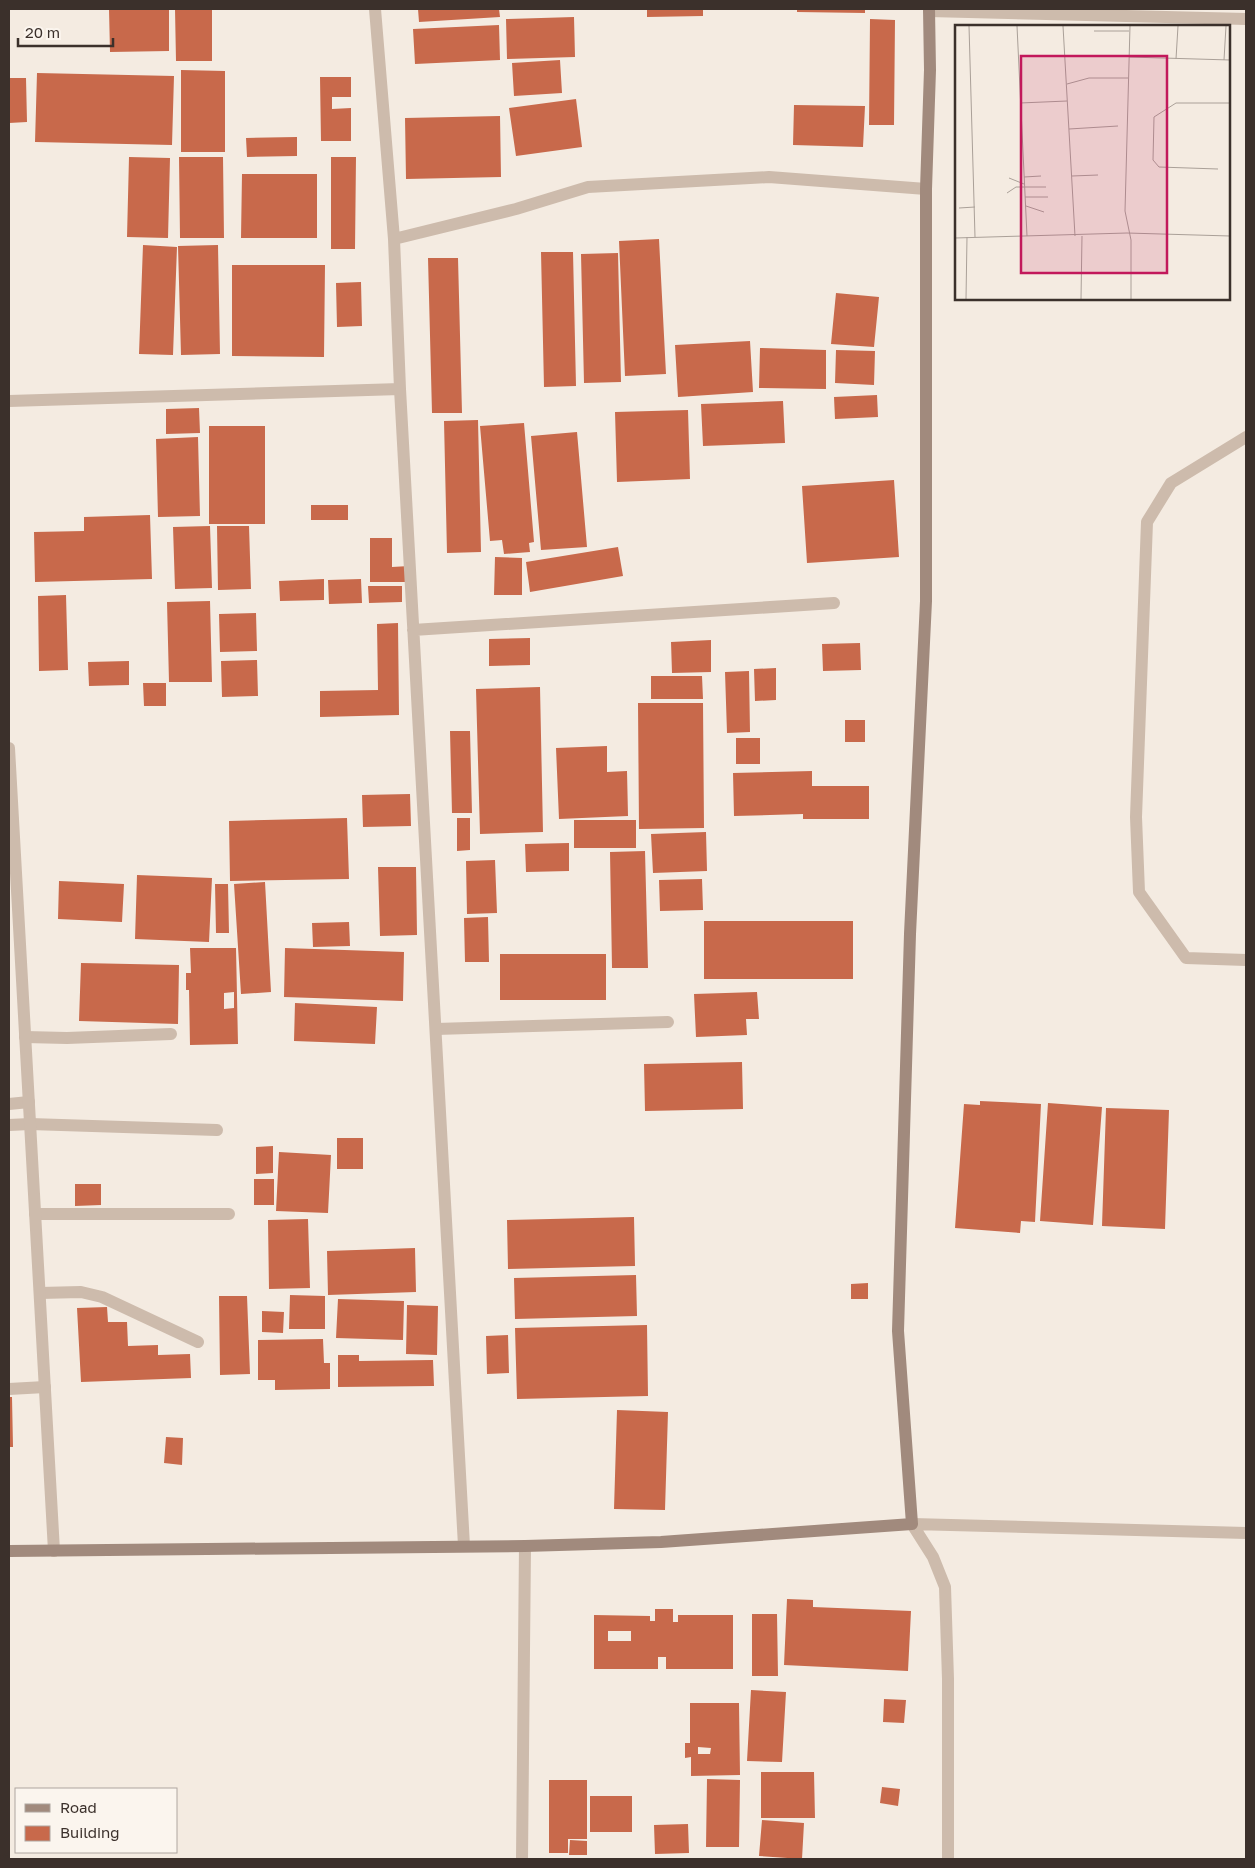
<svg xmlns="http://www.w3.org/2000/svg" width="1255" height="1868" font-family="'Golos Text',sans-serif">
	<rect width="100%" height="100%" fill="#f4ebe1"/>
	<path fill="#c8694b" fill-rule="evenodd" d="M109 9H169V51L110 52Z
		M175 9H212V61H176Z
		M418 9H499L500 17 419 22Z
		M647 9H703V16L647 17Z
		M797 9H865V13L797 12Z
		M574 17 575 57 507 59 506 19Z
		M870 19 895 20 894 125H869Z
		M499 25 500 60 415 64 413 29Z
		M560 60 562 93 514 96 512 63Z
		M181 70 225 71V152H181Z
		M37 73 174 76 172 145 35 142Z
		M320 77H351V97H332V109L351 108V141H321Z
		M9 78H26L27 122 9 123Z
		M576 99 582 147 516 156 509 108Z
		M794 105 865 106 863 147 793 145Z
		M500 116 501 177 406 179 405 118Z
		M297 137V156L247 157 246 138Z
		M129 157 170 158 168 238 127 237Z
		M179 157H223L224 238H180Z
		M331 157H356L355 249H331Z
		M242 174H317V238H241Z
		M659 239 666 374 625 376 619 241Z
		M143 245 177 247 173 355 139 354Z
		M218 245 220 354 181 355 178 246Z
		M541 252H573L576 386 544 387Z
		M618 253 621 382 584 383 581 254Z
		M428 258H458L462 413H432Z
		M232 265H325L324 357 232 356Z
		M361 282 362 326 337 327 336 283Z
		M836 293 879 297 874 347 831 344Z
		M750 341 753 392 678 397 675 345Z
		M760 348 826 350V389L759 388Z
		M836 350 875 351 874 385 835 383Z
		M877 395 878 417 835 419 834 397Z
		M783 401 785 443 703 446 701 404Z
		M199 408 200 433 166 434V409Z
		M688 410 690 479 617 482 615 412Z
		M478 420 481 552 447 553 444 421Z
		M524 423 534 542 529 543 530 552 504 554 502 540 490 541 480 426Z
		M209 426H265V524H209Z
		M577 432 587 547 541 550 531 436Z
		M198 437 200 516 158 517 156 439Z
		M894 480 899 557 807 563 802 486Z
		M311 505H348V520H311Z
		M150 515 152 579 35 582 34 532 84 531V517Z
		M210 526 212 588 175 589 173 527Z
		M217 526H249L251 589 218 590Z
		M370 538H392V567L409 566V582H370Z
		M618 547 623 576 530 592 526 562Z
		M495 557 522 558V595H494Z
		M324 579V600L280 601 279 581Z
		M361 579 362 603 329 604 328 580Z
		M368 586H402V602L369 603Z
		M66 595 68 670 39 671 38 596Z
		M210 601 212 682H169L167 602Z
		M256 613 257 651 220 652 219 614Z
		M398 623 399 715 320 717V691L378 690 377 624Z
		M530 638V665L489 666V639Z
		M711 640V672L672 673 671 642Z
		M860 643 861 670 823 671 822 644Z
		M257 660 258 696 222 697 221 661Z
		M129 661V685L89 686 88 662Z
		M776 668V700L755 701 754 669Z
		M749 671 750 732 727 733 725 672Z
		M651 676H702L703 699H651Z
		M143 683H166V706H144Z
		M540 687 543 832 480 834 476 689Z
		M638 703H703L704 828 639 829Z
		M845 720H865V742H845Z
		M450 731H470L472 813H452Z
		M736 738H760V764H736Z
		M607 746V772L627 771 628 816 559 819 556 748Z
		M812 771V786H869V819H803V814L734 816 733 773Z
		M410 794 411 826 363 827 362 795Z
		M347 818 349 879 230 881 229 821Z
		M457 818H470V850L457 851Z
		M574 820H636V848H574Z
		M706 832 707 871 653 873 651 834Z
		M569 843V871L526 872 525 844Z
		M645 851 648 968H612L610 852Z
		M495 860 497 913 467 914 466 861Z
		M378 867H416L417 935 380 936Z
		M137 875 212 878 209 942 135 939Z
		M702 879 703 910 660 911 659 880Z
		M59 881 124 884 122 922 58 919Z
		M265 882 271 992 241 994 234 884Z
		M215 884H228L229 933H216Z
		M488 917 489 962H465L464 918Z
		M704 921H853V979H704Z
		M349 922 350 946 313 947 312 923Z
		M190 948H236L238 1044 190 1045 189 990H186V973H191ZM234 992V1008L224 1009V993Z
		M285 948 404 952 403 1001 284 997Z
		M500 954H606V1000H500Z
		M81 963 179 965 178 1024 79 1021Z
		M757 992 759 1019H746L747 1035 696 1037 694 994Z
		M295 1003 377 1007 375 1044 294 1041Z
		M742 1062 743 1109 645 1111 644 1064Z
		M980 1101 1041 1104 1035 1222 1021 1221 1020 1233 955 1228 964 1104 980 1105Z
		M1048 1103 1102 1107 1093 1225 1040 1221Z
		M1106 1108 1169 1110 1165 1229 1102 1226Z
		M337 1138H363V1169H337Z
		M273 1146V1173L256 1174V1147Z
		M279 1152 331 1155 328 1213 276 1211Z
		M254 1179H274V1205H254Z
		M75 1184H101V1205L75 1206Z
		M634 1217 635 1266 508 1269 507 1220Z
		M308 1219 310 1288 269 1289 268 1220Z
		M415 1248 416 1292 328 1295 327 1251Z
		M636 1275 637 1316 515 1319 514 1278Z
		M868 1283V1299H851V1284Z
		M290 1295 325 1296V1329H289Z
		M219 1296H247L250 1374 220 1375Z
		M338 1299 404 1301 403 1340 336 1338Z
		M407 1305 438 1306 437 1355 406 1354Z
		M107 1307 108 1322H127L128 1346 158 1345V1355L190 1354 191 1378 81 1382 77 1308Z
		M262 1311 284 1312 283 1333 262 1332Z
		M647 1325 648 1396 517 1399 515 1328Z
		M508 1335 509 1373 487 1374 486 1336Z
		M323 1339 324 1363H330V1389L275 1390V1380H258V1340Z
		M338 1355H359V1361L433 1360 434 1386 338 1387Z
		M9 1397H12L13 1447H9Z
		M617 1410 668 1412 665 1510 614 1509Z
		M166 1437 183 1438 182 1465 164 1463Z
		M787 1599 813 1600V1607L911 1611 908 1671 784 1665Z
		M655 1609H673V1622H678V1615H733V1669H666V1657H658V1669H594V1615L650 1616V1621H655ZM608 1631H631V1641H608Z
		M752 1614H777L778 1676H752Z
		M751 1690 786 1692 782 1762 747 1761Z
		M884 1699 906 1700 904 1723 883 1722Z
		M690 1703H739L740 1775 691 1776V1757L685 1758V1743H690ZM698 1747 711 1748 710 1754H698Z
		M761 1772H814L815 1818H761Z
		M707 1779 740 1780 739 1847H706Z
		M549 1780H587V1839H568V1853H549Z
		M882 1787 900 1789 898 1806 880 1803Z
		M590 1796H632V1832H590Z
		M762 1820 804 1823 802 1859 759 1856Z
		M688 1824 689 1853 655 1854 654 1825Z
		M570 1840 587 1841V1855H569Z"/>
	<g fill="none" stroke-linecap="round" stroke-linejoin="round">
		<path stroke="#cdbbac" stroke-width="12" d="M1246 437 1171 483 1147 522 1136 817 1139 892 1186 958 1246 960
			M436 1029 668 1022
			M25 1037 67 1038 171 1034
			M9 1104 29 1102
			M9 1125 30 1124 217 1130
			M35 1214H229
			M40 1293 81 1292 102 1297 198 1342
			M9 1389 45 1387"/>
		<path stroke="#cdbbac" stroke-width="12" d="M375 9 394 239 400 389 464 1546
			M929 11 1246 19
			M394 239 516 209 588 187 769 177 926 189
			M9 401 400 389
			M413 630 834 603
			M9 748 54 1551
			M912 1524 933 1557 945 1587 948 1679V1859
			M912 1524 1246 1533
			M522 1859 525 1546"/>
		<path stroke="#a18a7d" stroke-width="12" d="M9 1551 525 1546 661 1542 912 1524 898 1331 910 934 926 601V189L930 70 929 9"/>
	</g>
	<g transform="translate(955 25)">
		<rect width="275" height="275" fill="#f4ebe1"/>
		<path fill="none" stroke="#aaa098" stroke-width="1" d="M14 1 20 212M62 1 72 211M108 1 120 211M175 1 170 186 176 215V274M139 6H174M174 32 275 35M221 34 223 1M269 35 271 1M112 59 134 53H173M65 78 112 76M114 104 163 101M263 144 204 142 198 135 199 92 221 78H275M117 151 143 150M69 152 86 151M54 153 69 159M52 168 61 162H91M70 172H93M71 181 89 187M4 183 20 182M0 213 172 208 275 211M11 274 12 212M126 274 127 211"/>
		<path fill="#c2185b" fill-opacity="0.15" stroke="#c2185b" stroke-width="2.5" d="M66 31H212V248H66Z"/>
		<rect width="275" height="275" fill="none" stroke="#3b302b" stroke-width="2.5"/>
	</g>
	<rect width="1255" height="1868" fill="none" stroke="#3b302b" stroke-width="20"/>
	<rect x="15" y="1788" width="162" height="65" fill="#fbf5ee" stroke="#aea6a0"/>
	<rect x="25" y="1804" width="25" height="8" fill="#a18a7d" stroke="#aea6a0"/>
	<text x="60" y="1813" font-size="15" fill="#3b302b">Road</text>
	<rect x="25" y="1826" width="25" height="15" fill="#c8694b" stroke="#aea6a0"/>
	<text x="60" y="1838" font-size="15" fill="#3b302b">Building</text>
	<path d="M18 38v8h95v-8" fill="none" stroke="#3b302b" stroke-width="2.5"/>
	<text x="25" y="38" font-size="15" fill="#3b302b" stroke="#fbf5ee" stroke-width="4" paint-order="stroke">20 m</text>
</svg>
